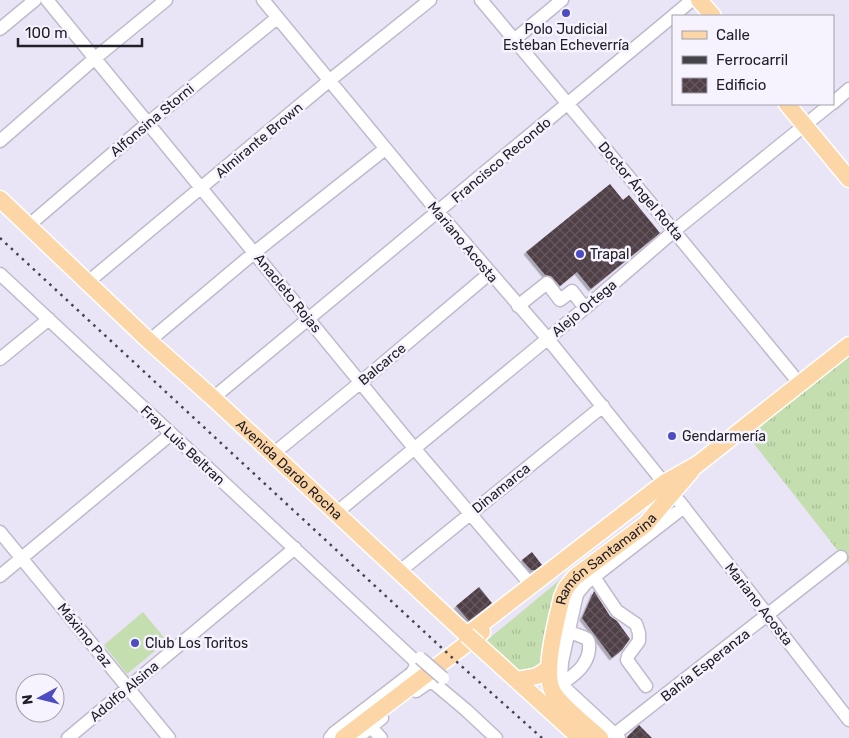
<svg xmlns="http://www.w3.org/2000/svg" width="849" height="738" font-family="Rubik,sans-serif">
	<defs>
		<pattern id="grass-tufts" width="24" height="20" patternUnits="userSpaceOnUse" patternTransform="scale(1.25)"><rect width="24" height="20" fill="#c4deb0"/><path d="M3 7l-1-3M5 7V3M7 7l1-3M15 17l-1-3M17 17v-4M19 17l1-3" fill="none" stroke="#a8be97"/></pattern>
		<pattern id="building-cross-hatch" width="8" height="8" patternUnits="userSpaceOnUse" patternTransform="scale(1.25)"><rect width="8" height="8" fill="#503f47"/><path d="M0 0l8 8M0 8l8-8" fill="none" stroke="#66585f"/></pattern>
		<filter id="shadow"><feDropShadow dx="-2.5" dy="2.5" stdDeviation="0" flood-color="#0004"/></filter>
	</defs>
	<rect width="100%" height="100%" fill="#e9e5f7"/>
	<path fill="url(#grass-tufts)" d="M849 357V565L748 436Z
		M573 569 541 668 518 674 485 642Z"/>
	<path fill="#c4deb0" d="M143 612 167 641 127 674 104 645Z"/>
	<path fill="url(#building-cross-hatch)" filter="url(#shadow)" d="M610 184 623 200 629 195 660 233 591 289 577 272 560 286 551 276 545 275 526 252Z
		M532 552 542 565 535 570H531L522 560Z
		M479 587 492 603 469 621 456 606Z
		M594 591 610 616 617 621 630 639 622 650 612 658 582 618Z
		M639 725 652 738H627V737Z"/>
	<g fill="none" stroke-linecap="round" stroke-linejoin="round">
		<defs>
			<path id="minor" d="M47 0 414 448 531 585
				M263 0 438 212 548 339 664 483
				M481 0 674 231 800 384
				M673 16 692 0
				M0 29 35 0
				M515 39 562 0
				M833 103 849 89
				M0 141 94 59 166 0
				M28 226 148 123 277 18
				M0 274 414 660 416 666 412 673 334 733 330 738
				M88 282 330 80 430 0
				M518 306 547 283 560 300 572 291 585 308
				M149 341 255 252 385 149
				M0 359 49 319
				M213 398 673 16
				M273 454 361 382 490 273
				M679 501 849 720
				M336 513 585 308 674 231 831 104
				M0 532 169 738
				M400 571 603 406
				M0 576 171 434
				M594 577 617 611 636 624 639 633V641L628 656 627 660 646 686
				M563 683C575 674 587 666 589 650 589 646 590 642 587 639 582 636 574 634 569 632
				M416 691 429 682 435 684 466 710 496 738
				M371 727 381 738
				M615 734 841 557
				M68 738 295 548
				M357 738 382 718
				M619 738 566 689 561 677 562 662 577 594 586 583 684 507"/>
			<g id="major">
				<path d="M699 0 713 16"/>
				<path d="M787 104 849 179"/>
				<path id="s1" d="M0 199 149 341 213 398 467 635 664 483 696 465"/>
				<path d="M689 471 849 345"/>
				<path d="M478 645 580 738"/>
				<path d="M517 680 537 676 548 669"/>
				<path d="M343 738 482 632"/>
				<path id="s2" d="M600 738C587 726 561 706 553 692 542 673 557 619 562 597L566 588 575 577 646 524 691 471"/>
			</g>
		</defs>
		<use href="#minor" stroke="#bfbacc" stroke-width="15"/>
		<use href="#major" stroke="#fff" stroke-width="19"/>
		<use href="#minor" stroke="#fff" stroke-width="12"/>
		<use href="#major" stroke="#fdd6a8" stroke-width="16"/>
		<path stroke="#45424a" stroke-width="2.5" stroke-dasharray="2.5 5" stroke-linecap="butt" d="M0 238 458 663 542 738"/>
		<defs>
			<path id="minor-bridge" d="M420 658 443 678"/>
			<path id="major-bridge" d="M467 635 478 645"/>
		</defs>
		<use href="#minor-bridge" stroke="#bfbacc" stroke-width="15" stroke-linecap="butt"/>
		<use href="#major-bridge" stroke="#fff" stroke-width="19" stroke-linecap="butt"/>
		<use href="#minor-bridge" stroke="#fff" stroke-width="12"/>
		<use href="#major-bridge" stroke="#fdd6a8" stroke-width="16"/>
	</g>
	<g fill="#4d4bc1" stroke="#f6f3fe" stroke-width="2">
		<circle cx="566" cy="13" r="5"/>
		<circle cx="580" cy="254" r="5"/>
		<circle cx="672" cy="436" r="5"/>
		<circle cx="135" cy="643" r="5"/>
	</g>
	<g text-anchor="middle" stroke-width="5" stroke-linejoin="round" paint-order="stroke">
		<g font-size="14" fill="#222026" stroke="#f6f3fe" text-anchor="start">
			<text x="566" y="34" text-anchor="middle">Polo Judicial<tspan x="566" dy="16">Esteban Echeverría</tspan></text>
			<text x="590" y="259">Trapal</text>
			<text x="682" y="441">Gendarmería</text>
			<text x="145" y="648">Club Los Toritos</text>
		</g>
		<g font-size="14" fill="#222026" stroke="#f6f3fe">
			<text transform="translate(152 120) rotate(-40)" y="5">Alfonsina Storni</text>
			<text transform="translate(259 140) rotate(-40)" y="5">Almirante Brown</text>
			<text transform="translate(501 160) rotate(-40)" y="5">Francisco Recondo</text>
			<text transform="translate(641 191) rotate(50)" y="5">Doctor Ángel Rotta</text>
			<text transform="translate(463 242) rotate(50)" y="5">Mariano Acosta</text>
			<text transform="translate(288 293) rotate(51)" y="5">Anacleto Rojas</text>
			<text transform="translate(584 308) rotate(-40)" y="5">Alejo Ortega</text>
			<text transform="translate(382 364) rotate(-40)" y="5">Balcarce</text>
			<text transform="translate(183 445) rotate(43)" y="5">Fray Luis Beltran</text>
			<text dy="5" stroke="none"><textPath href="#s1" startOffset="396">Avenida Dardo Rocha</textPath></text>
			<text transform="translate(501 488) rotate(-39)" y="5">Dinamarca</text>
			<text dy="5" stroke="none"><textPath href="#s2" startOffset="221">Ramón Santamarina</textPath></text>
			<text transform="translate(759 604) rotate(52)" y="5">Mariano Acosta</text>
			<text transform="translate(85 635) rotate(51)" y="5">Máximo Paz</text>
			<text transform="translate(705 665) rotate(-38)" y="5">Bahía Esperanza</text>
			<text transform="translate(124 691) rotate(-40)" y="5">Adolfo Alsina</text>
		</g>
	</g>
	<rect x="672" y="15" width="162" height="90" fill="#f6f3fe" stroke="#a19fa8"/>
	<rect x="682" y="31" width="25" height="8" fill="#fdd6a8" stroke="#a19fa8"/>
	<text x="716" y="40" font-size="15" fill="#222026">Calle</text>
	<rect x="682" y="56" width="25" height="8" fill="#45424a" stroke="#a19fa8"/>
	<text x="716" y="65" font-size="15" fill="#222026">Ferrocarril</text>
	<rect x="682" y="78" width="25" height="15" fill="url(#building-cross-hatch)" stroke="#a19fa8"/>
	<text x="716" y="90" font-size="15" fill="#222026">Edificio</text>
	<g transform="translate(40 698) rotate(263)"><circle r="24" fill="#f6f3fe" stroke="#a19fa8"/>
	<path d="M0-4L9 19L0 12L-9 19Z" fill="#4d4bc1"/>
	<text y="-8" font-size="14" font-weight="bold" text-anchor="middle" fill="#222026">N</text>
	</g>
	<path d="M18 38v8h124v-8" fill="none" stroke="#222026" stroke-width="2.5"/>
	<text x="25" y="38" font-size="15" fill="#222026" stroke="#f6f3fe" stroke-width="4" paint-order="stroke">100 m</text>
</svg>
